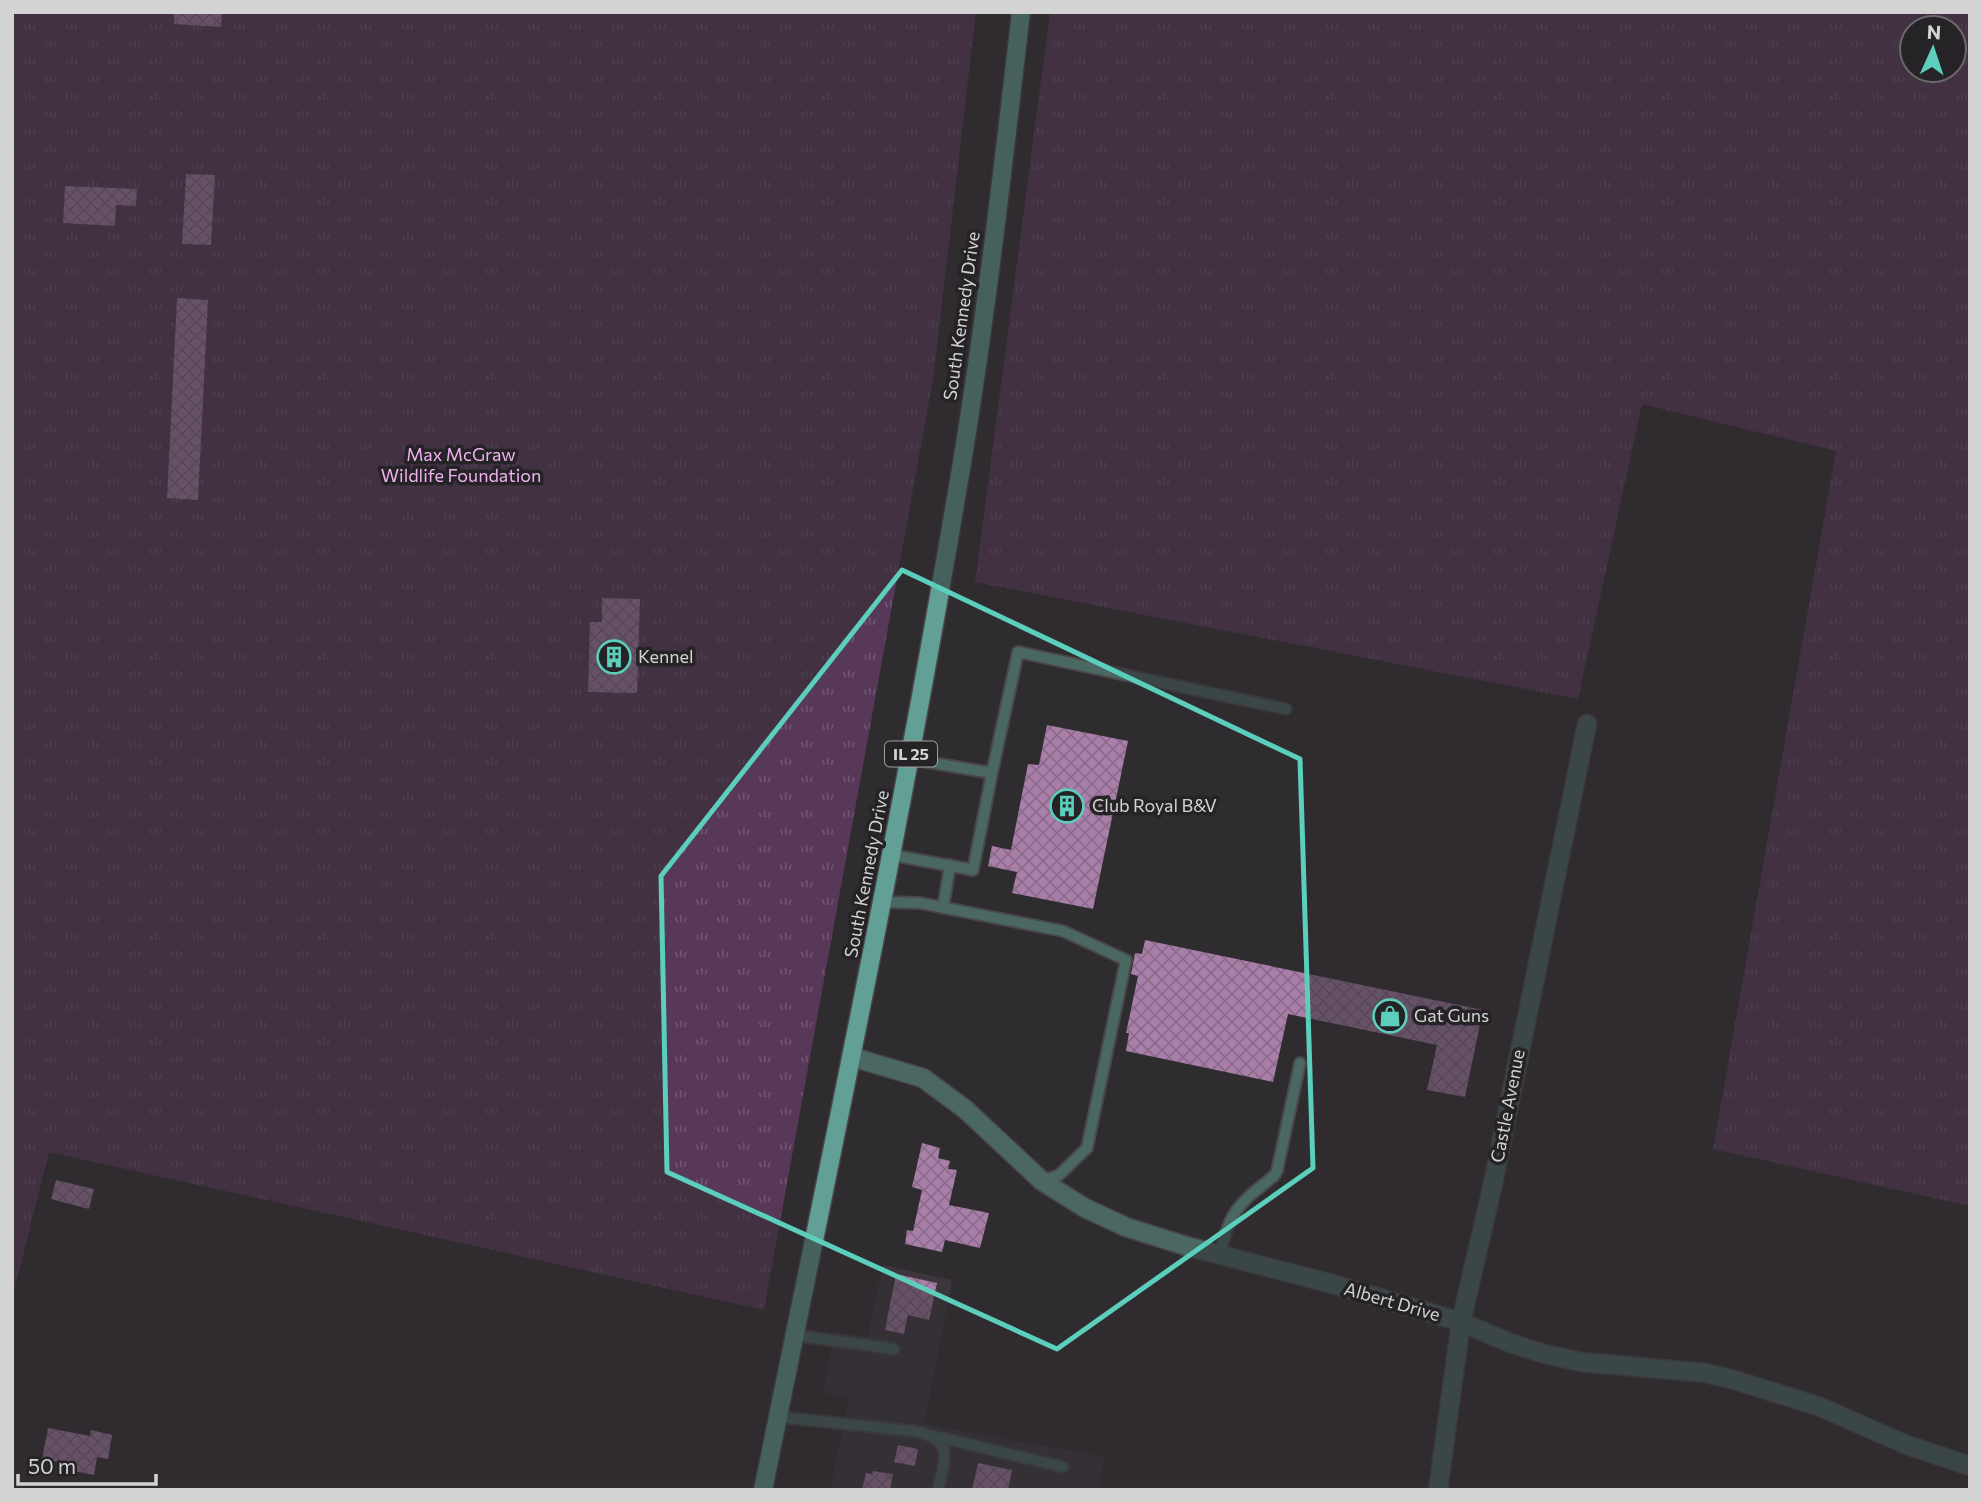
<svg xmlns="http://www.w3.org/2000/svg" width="1982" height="1502" font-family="Commissioner,sans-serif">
	<defs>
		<pattern id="park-tufts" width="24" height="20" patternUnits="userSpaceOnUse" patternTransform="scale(1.75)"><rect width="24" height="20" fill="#573858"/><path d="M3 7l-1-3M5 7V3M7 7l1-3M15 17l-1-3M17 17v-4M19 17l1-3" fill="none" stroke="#6e546f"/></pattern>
		<pattern id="building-cross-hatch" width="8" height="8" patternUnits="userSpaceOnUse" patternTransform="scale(1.75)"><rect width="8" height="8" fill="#a97faa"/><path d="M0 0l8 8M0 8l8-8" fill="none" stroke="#8a6c8a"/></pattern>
	</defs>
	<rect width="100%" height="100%" fill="#2f2c2f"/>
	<path fill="#3c353c" d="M883 1265 952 1280 924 1424 1105 1457 1098 1490H830L849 1398 823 1392 835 1332 868 1337Z"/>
	<path fill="url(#park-tufts)" fill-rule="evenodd" d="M12 12H976L933 380 764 1310 49 1152 12 1299Z
		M1050 12H1970V1206L1713 1149 1836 451 1642 404 1578 699 975 582ZM1912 28H1954V70H1912Z"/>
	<path fill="url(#building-cross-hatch)" d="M174 12H222L221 27 174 24Z
		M186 174 215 175 211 245 182 244Z
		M65 186 137 189 136 206 116 205 115 226 63 223Z
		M177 298 208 300 198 500 167 498Z
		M602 598 640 599 637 693 588 692 590 622H602Z
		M1047 725 1128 741 1093 909 1012 893 1017 872 988 866 992 846 1011 850 1028 764 1039 765Z
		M1145 940 1483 1010 1465 1097 1427 1090 1437 1045 1288 1014 1273 1082 1126 1051 1129 1033H1126L1138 976 1131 974 1134 959 1135 953 1142 954Z
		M922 1143 940 1148 938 1158 950 1161 948 1169 957 1170 949 1205 989 1213 980 1248 945 1240 942 1252 905 1244 907 1230 913 1231 922 1190 912 1187Z
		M56 1180 94 1189 89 1209 51 1199Z
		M896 1274 937 1283 929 1320 908 1315 904 1334 885 1330Z
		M48 1428 90 1436 91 1430 112 1435 108 1459 97 1457 94 1475 62 1469 63 1463 42 1459Z
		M898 1445 918 1449 915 1466 894 1462Z
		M978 1463 1012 1470 1008 1490H972Z
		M873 1471 893 1474 890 1490H862L866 1473 872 1474Z"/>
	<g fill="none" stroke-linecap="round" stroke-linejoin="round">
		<defs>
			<path id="service" d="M992 773 1018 652 1286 709
				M892 855 973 870 992 773 910 759
				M883 902 920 903 1063 931 1126 960 1087 1148 1059 1175 1042 1181
				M943 908 950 865
				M1220 1255C1230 1209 1239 1204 1274 1176L1277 1171 1300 1063
				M794 1335 894 1349
				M778 1417 913 1431C955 1438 945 1457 938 1490
				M934 1436 1063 1467"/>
			<path id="minor" d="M852 1057 923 1078 965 1109 1042 1181 1085 1208 1126 1227 1186 1246 1329 1283 1461 1322 1510 1343 1545 1354 1581 1362 1706 1373 1731 1379 1818 1406 1907 1445 1970 1466
				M1438 1490 1461 1322 1492 1188 1587 724"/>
			<path id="primary" d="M763 1490C830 1160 900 830 956 498 984 337 1002 175 1021 12"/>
		</defs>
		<use href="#service" stroke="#494749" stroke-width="14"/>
		<use href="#minor" stroke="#494749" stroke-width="21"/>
		<use href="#primary" stroke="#494749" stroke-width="21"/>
		<use href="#service" stroke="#4a6762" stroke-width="10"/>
		<use href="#minor" stroke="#4a6762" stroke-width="18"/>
		<use href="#primary" stroke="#62a095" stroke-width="18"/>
	</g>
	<path d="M0 0H1982V1502H0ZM902 570 1300 759 1313 1168 1057 1349 667 1172 661 876Z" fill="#2f2c2f" fill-opacity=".55" fill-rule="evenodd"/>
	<path fill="none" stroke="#5bcebc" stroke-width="5" stroke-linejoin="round" d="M902 570 1300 759 1313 1168 1057 1349 667 1172 661 876Z"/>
	<defs>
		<symbol id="building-ring" viewBox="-11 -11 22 22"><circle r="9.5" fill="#252325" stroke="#5bcebc" stroke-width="1.5"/><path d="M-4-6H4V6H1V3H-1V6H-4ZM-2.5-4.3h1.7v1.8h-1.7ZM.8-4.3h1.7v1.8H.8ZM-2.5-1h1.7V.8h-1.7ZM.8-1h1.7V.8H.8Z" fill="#5bcebc"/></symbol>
		<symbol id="shop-ring" viewBox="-11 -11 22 22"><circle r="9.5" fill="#252325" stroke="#5bcebc" stroke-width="1.5"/><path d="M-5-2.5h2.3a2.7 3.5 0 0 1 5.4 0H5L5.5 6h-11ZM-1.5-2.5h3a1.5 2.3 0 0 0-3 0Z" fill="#5bcebc"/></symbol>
	</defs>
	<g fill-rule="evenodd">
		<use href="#building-ring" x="595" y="638" width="38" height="38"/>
		<use href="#building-ring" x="1048" y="787" width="38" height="38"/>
		<use href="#shop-ring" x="1371" y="997" width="38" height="38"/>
	</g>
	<g text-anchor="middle" stroke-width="7" stroke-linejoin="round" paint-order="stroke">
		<rect fill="#252325" stroke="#a09ea0" stroke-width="2" x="885" y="741.5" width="52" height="25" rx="5"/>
		<g font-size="16" font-weight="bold" fill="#d4d3d4">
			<text x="911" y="760">IL 25</text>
		</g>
		<g font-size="18" fill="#d4d3d4" stroke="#252325">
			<text transform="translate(962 316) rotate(-82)" y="6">South Kennedy Drive</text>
			<text transform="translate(867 874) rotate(-79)" y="6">South Kennedy Drive</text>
			<text transform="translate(1508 1106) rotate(-79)" y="6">Castle Avenue</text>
			<text transform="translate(1392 1302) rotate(16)" y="6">Albert Drive</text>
		</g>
		<g font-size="18" fill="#efb1ef" stroke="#252325">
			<text x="461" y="461">Max McGraw<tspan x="461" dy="21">Wildlife Foundation</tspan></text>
		</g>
		<g font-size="18" fill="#d4d3d4" stroke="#252325" text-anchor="start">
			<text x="638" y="663">Kennel</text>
			<text x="1092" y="812">Club Royal B&amp;V</text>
			<text x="1414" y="1022">Gat Guns</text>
		</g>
	</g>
	<rect width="1982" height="1502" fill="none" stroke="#d4d3d4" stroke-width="28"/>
	<g transform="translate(1933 49) rotate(3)"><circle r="33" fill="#252325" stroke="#6b696b" stroke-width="2"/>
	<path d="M0-5L12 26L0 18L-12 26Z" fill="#5bcebc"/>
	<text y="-10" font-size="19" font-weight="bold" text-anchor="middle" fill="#d4d3d4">N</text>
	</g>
	<path d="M18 1474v10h138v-10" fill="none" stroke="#d4d3d4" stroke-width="3.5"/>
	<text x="28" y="1474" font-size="21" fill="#d4d3d4" stroke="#252325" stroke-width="5" paint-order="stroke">50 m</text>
</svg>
